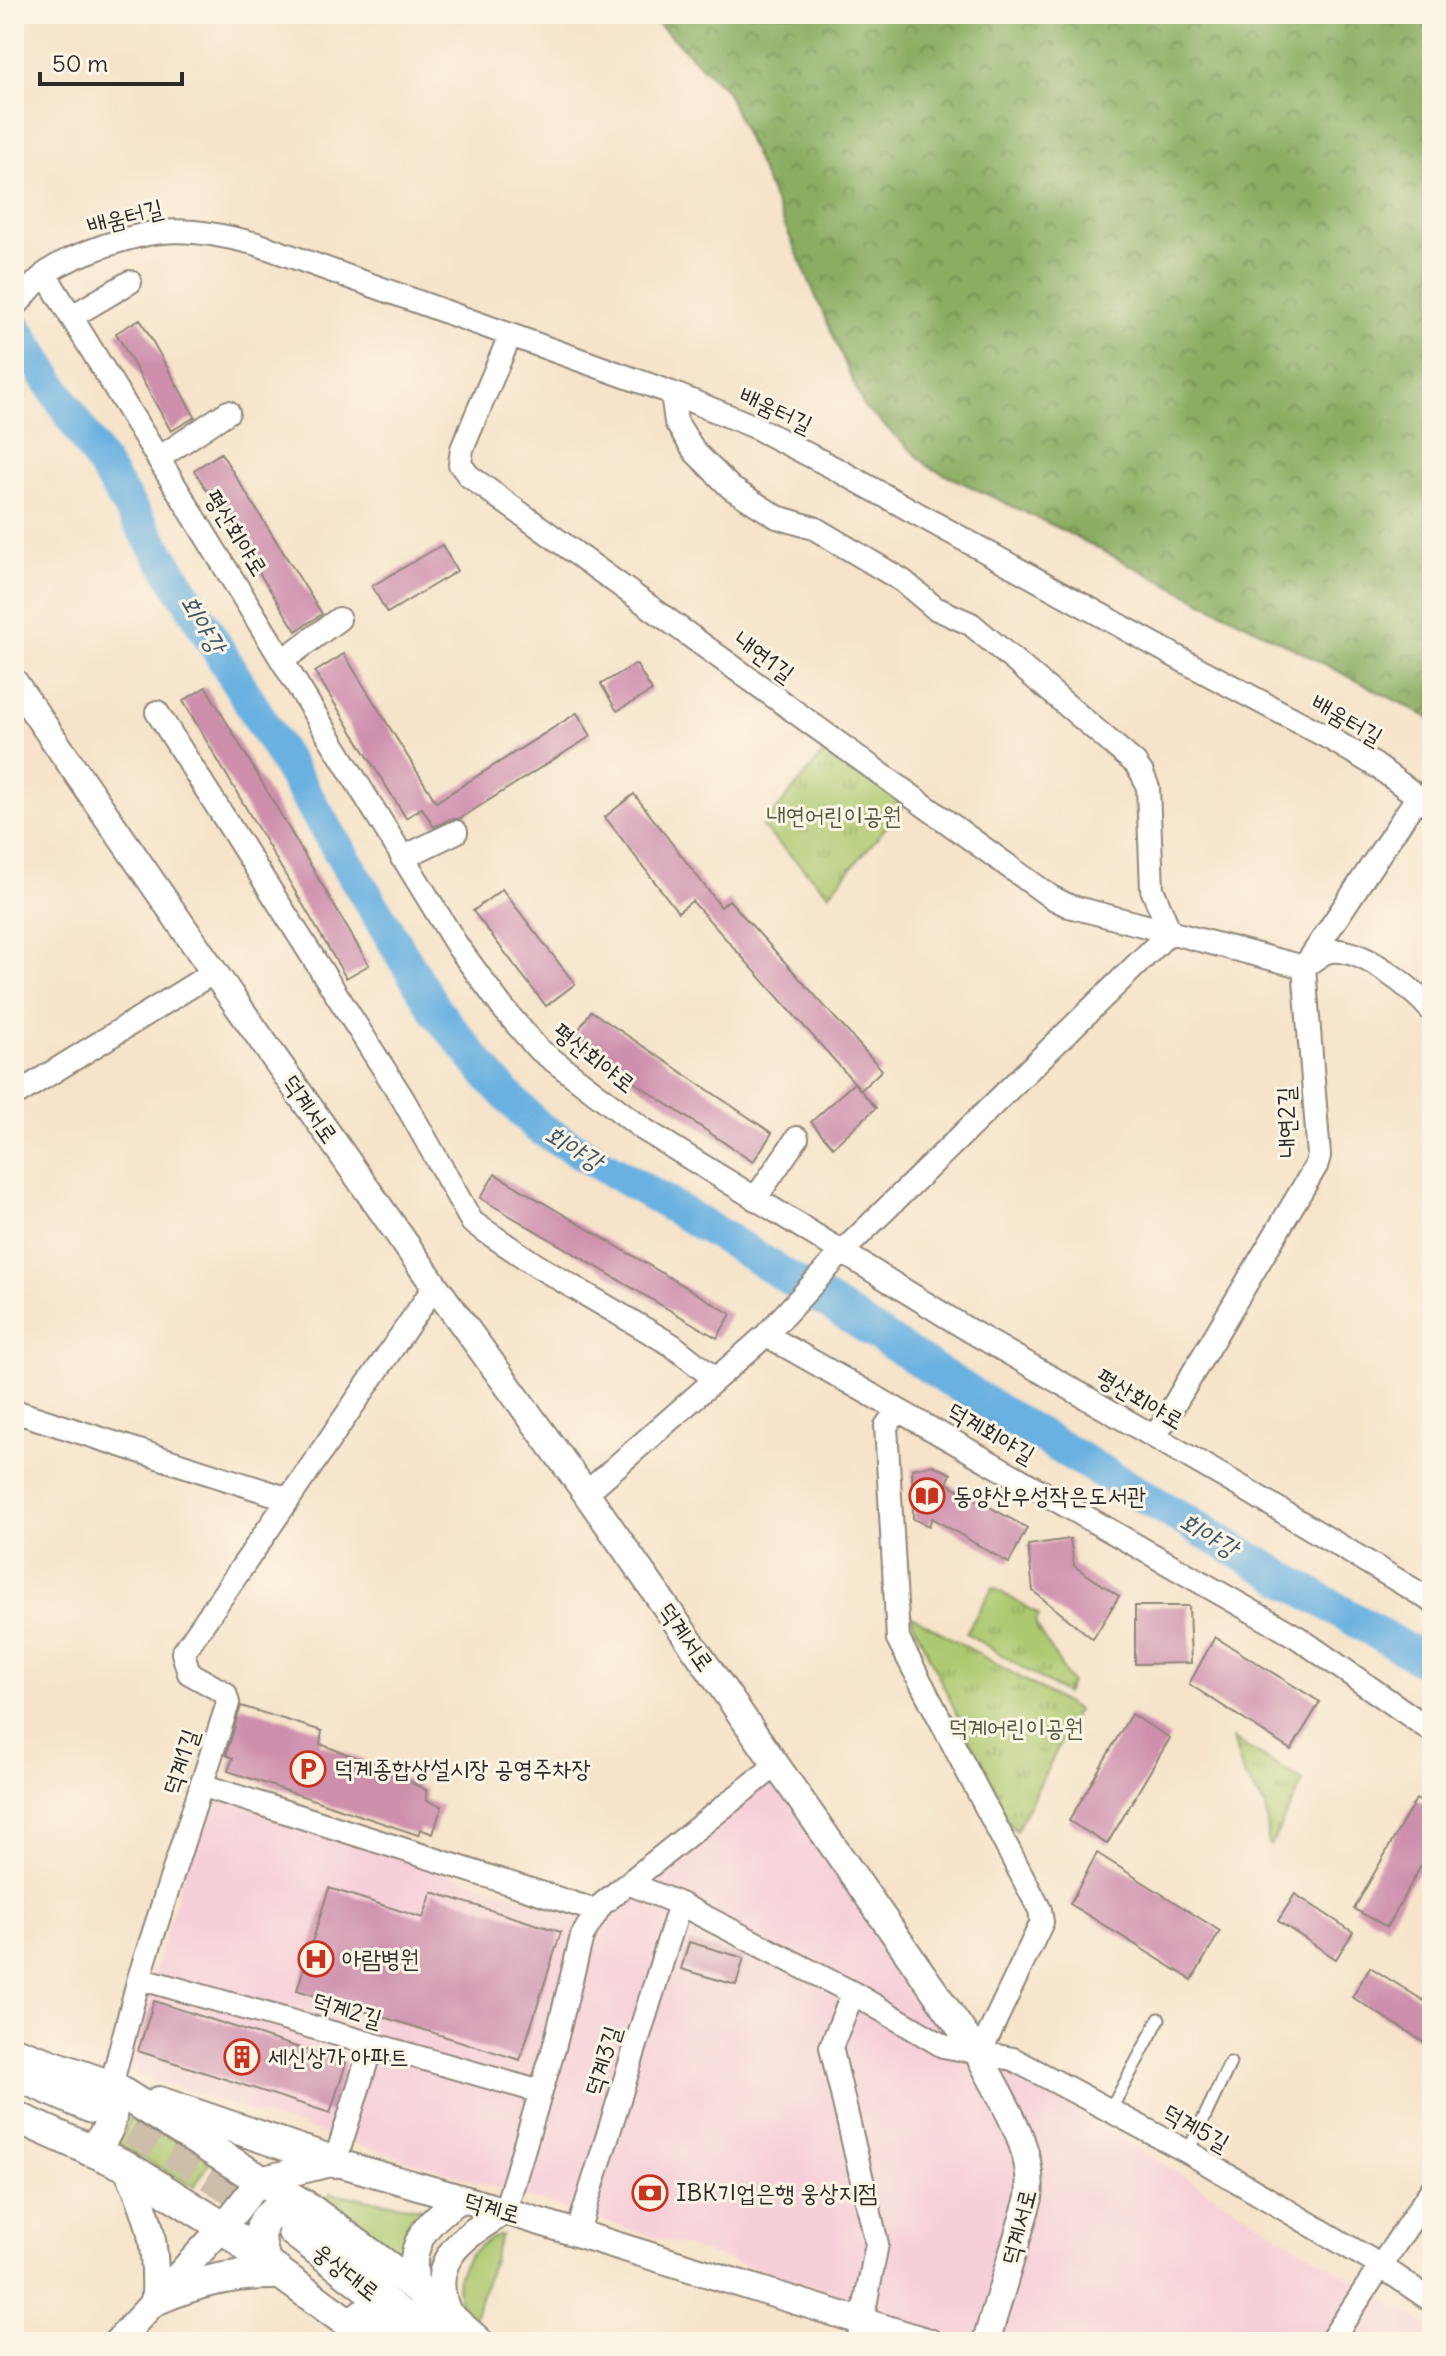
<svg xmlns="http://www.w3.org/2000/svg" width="1446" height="2356" font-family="Delius,'Poor Story',sans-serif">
	<defs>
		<pattern id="forest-crowns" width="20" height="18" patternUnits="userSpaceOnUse" patternTransform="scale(2)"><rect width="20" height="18" fill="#8aad62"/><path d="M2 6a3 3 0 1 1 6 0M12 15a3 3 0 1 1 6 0" fill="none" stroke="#718d51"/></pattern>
		<pattern id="park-tufts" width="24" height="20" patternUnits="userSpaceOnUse" patternTransform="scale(2)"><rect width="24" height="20" fill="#adc970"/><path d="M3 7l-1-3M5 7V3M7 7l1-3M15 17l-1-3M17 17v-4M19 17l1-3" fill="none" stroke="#8da35c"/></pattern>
	</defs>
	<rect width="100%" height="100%" fill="#fcf5e5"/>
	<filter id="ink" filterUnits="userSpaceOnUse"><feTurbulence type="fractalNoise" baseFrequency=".0125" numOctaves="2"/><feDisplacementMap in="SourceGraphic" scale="16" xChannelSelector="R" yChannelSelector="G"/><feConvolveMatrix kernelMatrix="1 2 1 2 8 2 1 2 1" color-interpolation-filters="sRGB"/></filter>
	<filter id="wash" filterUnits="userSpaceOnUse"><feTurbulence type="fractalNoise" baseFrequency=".006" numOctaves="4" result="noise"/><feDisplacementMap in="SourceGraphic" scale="32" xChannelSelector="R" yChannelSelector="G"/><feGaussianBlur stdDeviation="1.8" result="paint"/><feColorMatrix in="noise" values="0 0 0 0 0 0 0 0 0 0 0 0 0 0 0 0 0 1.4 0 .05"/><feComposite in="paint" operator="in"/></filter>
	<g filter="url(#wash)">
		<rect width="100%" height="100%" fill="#f6e3c9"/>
		<path fill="#f6cfd8" d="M764 1786 778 1789 941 2023 963 2063 1014 2073 1432 2328V2342H871L880 2307 138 2076 128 2061 206 1800 214 1797 608 1926 613 1908Z"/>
		<path fill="#adc970" stroke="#6c7a4e" stroke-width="2" d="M132 2111 211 2159 194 2187 116 2143 123 2135Z
			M330 2193 432 2210 406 2263 328 2205 326 2198Z
			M501 2235 473 2322C440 2290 463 2247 501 2235Z"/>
		<path fill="url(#forest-crowns)" stroke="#5a6c46" stroke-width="2" d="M648 14H1432V719L1060 529 929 467 864 407 726 90Z"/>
		<path fill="url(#park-tufts)" stroke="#6c7a4e" stroke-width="2" d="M826 750 905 805 829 894 762 827Z
			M993 1587 1039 1615 1035 1623 1071 1683 1066 1694 966 1633Z
			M909 1614 1077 1710 1016 1831 1010 1825Z
			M1233 1739 1303 1781 1271 1845 1268 1842 1266 1807 1243 1774Z"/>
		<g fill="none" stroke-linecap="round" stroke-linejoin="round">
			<path stroke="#69b1e1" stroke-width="34" d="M14 325 184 593 436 1011 495 1083 538 1127 735 1244 1010 1418 1432 1665"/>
		</g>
		<g id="blocks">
			<path fill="#ce8fad" d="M140 319 195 417 171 431 116 333Z
				M221 453 322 614 296 631 194 470Z
				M442 545 457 571 387 613 372 586Z
				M344 654 436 802 577 713 591 736 459 819H450L434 827 422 808 406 818 315 672Z
				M636 664 652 691 617 711 601 684Z
				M206 687 369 965 346 978 183 701Z
				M634 794 721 907 729 900 882 1070 861 1090 692 901 678 912 605 817Z
				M502 889 575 984 546 1006 473 911Z
				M591 1011 772 1133 753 1162 572 1040Z
				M854 1083 876 1108 833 1147 811 1122Z
				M495 1174 731 1314 717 1338 480 1198Z
				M933 1465 951 1474 947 1483 1027 1528 1009 1563 932 1518 929 1526 913 1519 912 1469Z
				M1070 1539 1074 1566 1119 1596 1093 1639 1033 1591 1028 1545Z
				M1135 1606H1189L1191 1663 1135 1664Z
				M1215 1637 1320 1702 1291 1750 1189 1684Z
				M241 1706 322 1731 320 1744 384 1768 426 1790V1800L442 1806 433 1834 420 1829 418 1835 228 1771 233 1758 226 1755Z
				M1131 1714 1170 1738 1107 1844 1069 1821Z
				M1416 1799 1432 1808V1846L1387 1927 1354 1909Z
				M1097 1853 1220 1931 1192 1980 1070 1904Z
				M329 1888 423 1918 432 1892 561 1932 520 2060 297 1990Z
				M1295 1894 1353 1932 1336 1959 1278 1921Z
				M689 1942 744 1958 736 1985 681 1969Z
				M1370 1967 1432 2006V2047L1352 1997Z
				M154 2001 346 2063 330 2113 138 2051Z"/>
		</g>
	</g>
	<g filter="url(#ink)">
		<use href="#blocks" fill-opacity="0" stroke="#90877a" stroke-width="2"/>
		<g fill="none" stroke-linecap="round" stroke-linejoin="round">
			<path stroke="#cdbea9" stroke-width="30" stroke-dasharray="30 15" stroke-linecap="butt" d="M92 2108C161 2144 227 2185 291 2230"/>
			<defs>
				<path id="service" d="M1110 2111 1159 2019
					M1188 2152 1230 2063"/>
				<path id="minor" d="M45 274 458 947 502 1007 537 1048 643 1129 967 1329 1245 1489 1432 1601
					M14 308C23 298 32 285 43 276 56 264 77 256 93 250 159 225 189 227 257 244L672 393 753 426 838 470 1197 668 1331 739 1375 765 1432 807
					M71 317 130 282
					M510 336 462 449 460 464 469 476 1051 897 1069 906 1304 967C1311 962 1322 952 1331 951 1363 948 1412 988 1432 1011
					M672 393 676 422 695 452 731 488 777 517 814 528 903 581 935 608 971 624 1135 763 1142 773 1148 788 1152 889 1170 932
					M159 458 228 412
					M283 660 339 619
					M157 712 403 1099 472 1222 539 1267 672 1345 715 1379
					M402 858 456 832
					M14 1096 214 972
					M755 1199 797 1138
					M766 1335 1297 1637 1432 1731
					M898 1410 886 1426 898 1639 1040 1910 1042 1922 979 2055
					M14 1411 289 1499
					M1155 1437 1316 1166 1319 1156 1304 967 1418 796
					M586 1493 766 1335 842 1252 1170 932
					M201 1785 597 1911
					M628 1883 680 1904 853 1993 943 2046 1013 2059 1188 2152 1381 2266 1432 2301
					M139 1978 541 2092
					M853 1993 831 2047 877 2244 858 2342
					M111 2086 139 1978 228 1703 225 1693 189 1673 183 1653 435 1286
					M335 2162 372 2044
					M505 2211 554 2048 582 1936 601 1905 776 1765
					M577 2234 680 1904
					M1330 2342 1432 2189"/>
				<path id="tertiary" d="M14 682 214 972 435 1286 586 1493 979 2055C1001 2100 1035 2146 1029 2198L986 2342
					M126 2166C150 2217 157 2243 155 2300
					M417 2288C405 2245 427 2221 461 2199
					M451 2320C423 2262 460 2239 505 2211
					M117 2342 223 2227 260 2180 335 2162 505 2211 929 2342"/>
				<path id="secondary" d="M14 2052 111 2086 260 2180 304 2205 417 2288 478 2342
					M14 2074 92 2108
					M159 2102 335 2162
					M14 2116 126 2166 223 2227 266 2263 374 2342
					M89 2150C113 2133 119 2107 101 2083
					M293 2231 437 2342
					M266 2263C252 2224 264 2208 304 2205
					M155 2300C198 2281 234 2273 281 2274
					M363 2314 400 2342"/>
			</defs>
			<use href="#service" stroke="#90877a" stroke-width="15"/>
			<use href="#minor" stroke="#90877a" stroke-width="26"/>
			<use href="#tertiary" stroke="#90877a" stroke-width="30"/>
			<use href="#secondary" stroke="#90877a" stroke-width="34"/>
			<use href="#service" stroke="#fff" stroke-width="11"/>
			<use href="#minor" stroke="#fff" stroke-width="22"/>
			<use href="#tertiary" stroke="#fff" stroke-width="26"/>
			<use href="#secondary" stroke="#fff" stroke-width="30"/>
		</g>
	</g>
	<defs>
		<symbol id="library-ring" viewBox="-11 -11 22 22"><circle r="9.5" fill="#fcf5e5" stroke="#c8321e" stroke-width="1.5"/><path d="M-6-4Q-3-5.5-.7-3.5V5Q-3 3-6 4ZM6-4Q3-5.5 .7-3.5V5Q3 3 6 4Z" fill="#c8321e"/></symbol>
		<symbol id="parking-ring" viewBox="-11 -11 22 22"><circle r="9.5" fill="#fcf5e5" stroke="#c8321e" stroke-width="1.5"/><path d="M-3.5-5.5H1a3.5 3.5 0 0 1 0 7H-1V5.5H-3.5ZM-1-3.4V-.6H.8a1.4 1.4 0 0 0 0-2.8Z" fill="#c8321e"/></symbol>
		<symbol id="hospital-ring" viewBox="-11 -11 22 22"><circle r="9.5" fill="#fcf5e5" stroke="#c8321e" stroke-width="1.5"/><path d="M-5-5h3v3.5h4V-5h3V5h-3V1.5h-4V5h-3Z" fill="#c8321e"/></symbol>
		<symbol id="building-ring" viewBox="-11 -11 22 22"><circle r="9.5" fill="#fcf5e5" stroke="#c8321e" stroke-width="1.5"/><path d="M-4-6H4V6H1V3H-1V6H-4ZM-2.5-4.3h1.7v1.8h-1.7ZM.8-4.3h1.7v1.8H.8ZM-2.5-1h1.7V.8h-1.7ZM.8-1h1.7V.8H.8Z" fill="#c8321e"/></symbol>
		<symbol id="bank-ring" viewBox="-11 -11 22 22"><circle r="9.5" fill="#fcf5e5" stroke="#c8321e" stroke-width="1.5"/><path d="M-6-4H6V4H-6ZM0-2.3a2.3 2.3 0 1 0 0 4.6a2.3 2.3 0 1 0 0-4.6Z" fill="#c8321e"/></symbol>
	</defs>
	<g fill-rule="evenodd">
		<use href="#library-ring" x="907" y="1476" width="40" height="40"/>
		<use href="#parking-ring" x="288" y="1749" width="40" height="40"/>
		<use href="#hospital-ring" x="296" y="1939" width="40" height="40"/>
		<use href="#building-ring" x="222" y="2037" width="40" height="40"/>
		<use href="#bank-ring" x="630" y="2173" width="40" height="40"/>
	</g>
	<g text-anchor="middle" stroke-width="6" stroke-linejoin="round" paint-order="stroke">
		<g font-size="24" fill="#2b2b2b" stroke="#fcf5e5">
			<text transform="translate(125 217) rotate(-14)" y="8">배움터길</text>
			<text transform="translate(776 410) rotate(25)" y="8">배움터길</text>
			<text transform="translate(236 533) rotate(58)" y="8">평산회야로</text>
			<text transform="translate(764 657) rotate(36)" y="8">내연1길</text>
			<text transform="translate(1347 720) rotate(30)" y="8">배움터길</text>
			<text transform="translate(594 1058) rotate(38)" y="8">평산회야로</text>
			<text transform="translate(310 1109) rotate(55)" y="8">덕계서로</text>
			<text transform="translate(1287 1122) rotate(-92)" y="8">내연2길</text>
			<text transform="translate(1140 1399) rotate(30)" y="8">평산회야로</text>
			<text transform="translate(991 1433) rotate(30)" y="8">덕계회야길</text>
			<text transform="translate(686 1637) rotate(55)" y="8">덕계서로</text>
			<text transform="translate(181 1762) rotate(-72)" y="8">덕계1길</text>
			<text transform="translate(347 2010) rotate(16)" y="8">덕계2길</text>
			<text transform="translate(603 2061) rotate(-73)" y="8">덕계3길</text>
			<text transform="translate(1196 2128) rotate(29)" y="8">덕계5길</text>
			<text transform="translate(492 2208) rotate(16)" y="8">덕계로</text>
			<text transform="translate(1019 2227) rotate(-76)" y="8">덕계서로</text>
			<text transform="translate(346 2272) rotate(38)" y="8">웅상대로</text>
		</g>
		<g font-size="24" fill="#525a40" stroke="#fcf5e5">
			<text x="834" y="824">내연어린이공원</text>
			<text x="1016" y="1736">덕계어린이공원</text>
		</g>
		<g font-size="24" fill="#2b2b2b" stroke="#fcf5e5" text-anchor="start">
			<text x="953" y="1504">동양산우성작은도서관</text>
			<text x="334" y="1777">덕계종합상설시장 공영주차장</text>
			<text x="342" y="1967">아람병원</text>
			<text x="268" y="2065">세신상가 아파트</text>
			<text x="676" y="2201">IBK기업은행 웅상지점</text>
		</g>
		<g font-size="26" font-style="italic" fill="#415a6b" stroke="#fcf5e5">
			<text transform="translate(203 624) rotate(59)" y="9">회야강</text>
			<text transform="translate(574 1148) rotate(31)" y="9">회야강</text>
			<text transform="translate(1209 1535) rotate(30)" y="9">회야강</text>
		</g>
	</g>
	<rect width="1446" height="2356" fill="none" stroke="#fcf5e5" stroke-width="48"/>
	<path d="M40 72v12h142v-12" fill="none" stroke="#2b2b2b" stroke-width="4"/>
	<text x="52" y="72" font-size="24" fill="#2b2b2b" stroke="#fcf5e5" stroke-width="6" paint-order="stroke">50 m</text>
</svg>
